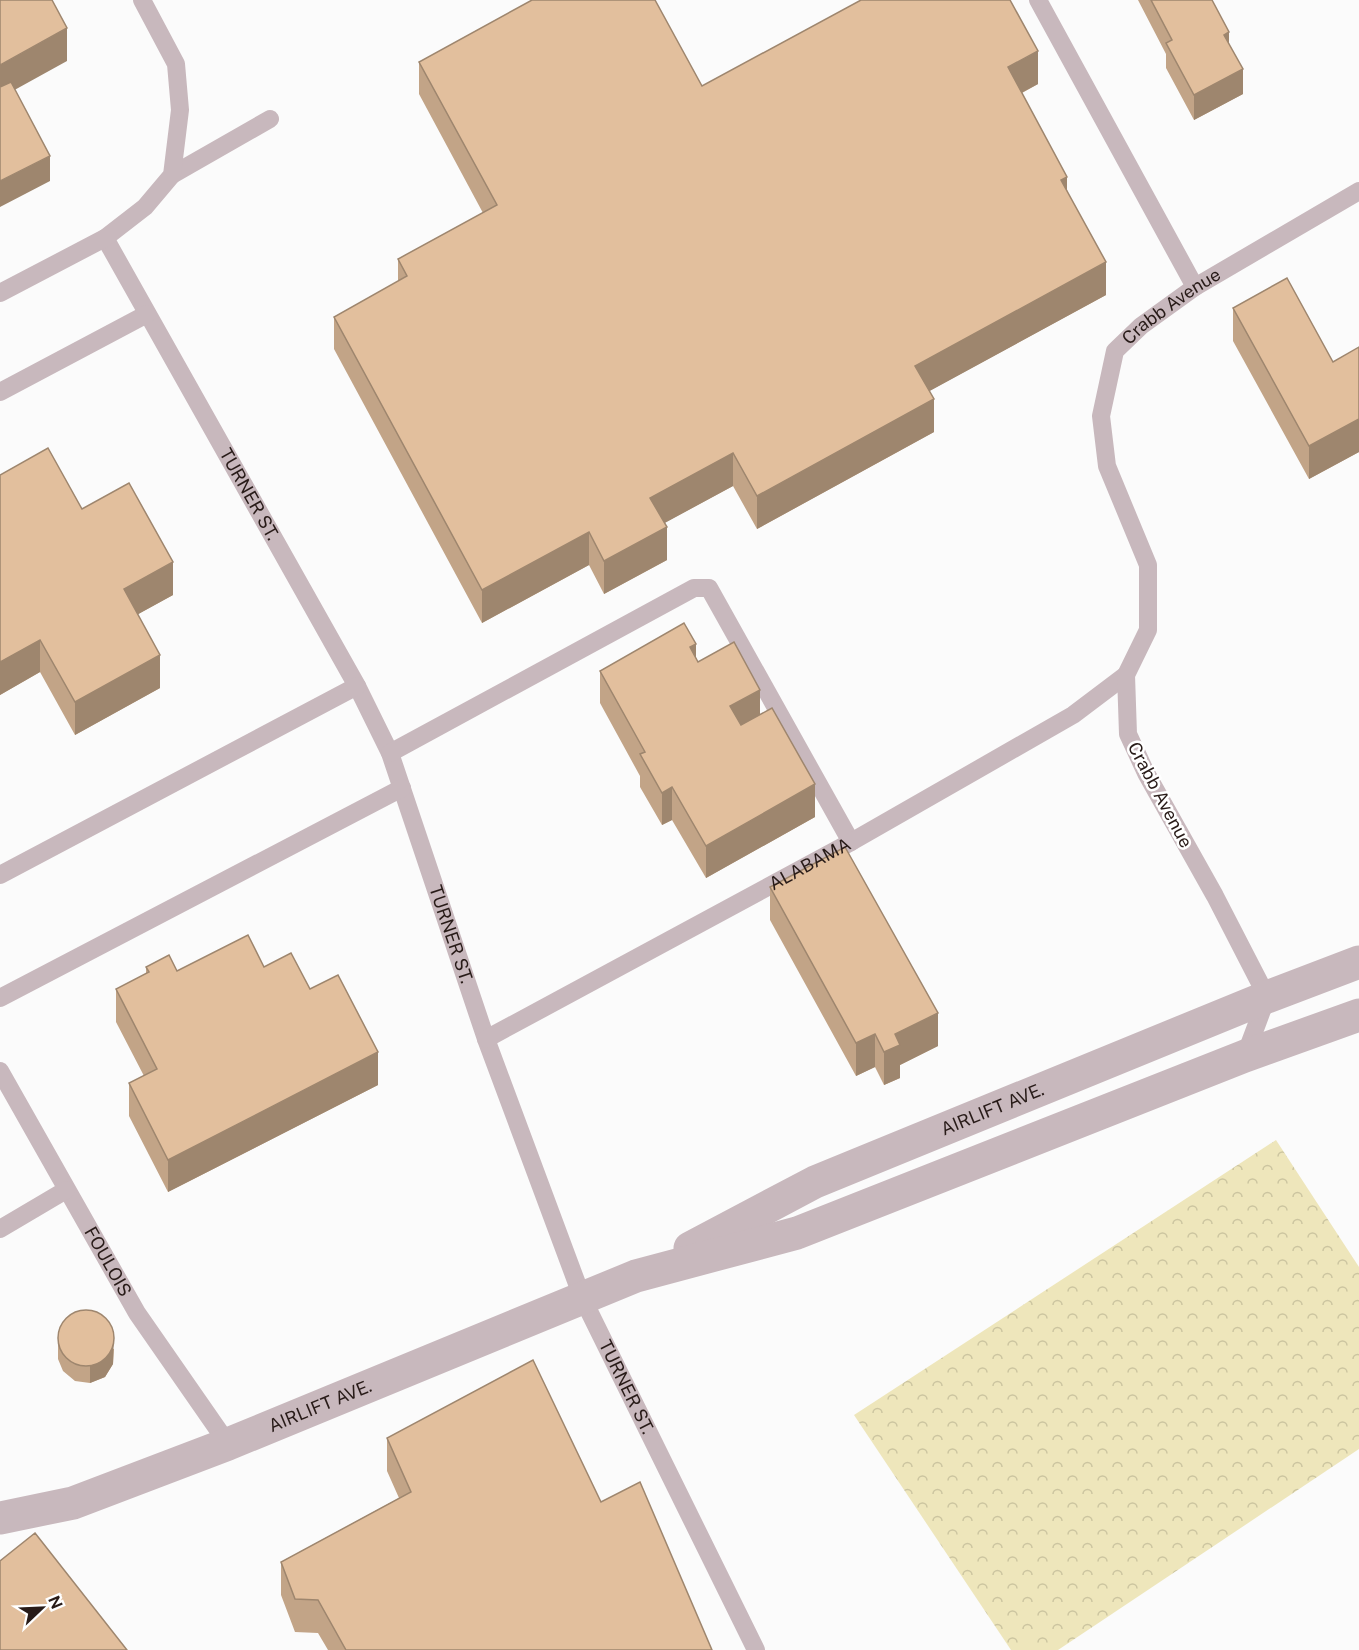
<svg xmlns="http://www.w3.org/2000/svg" width="1359" height="1650" font-family="'Public Sans',sans-serif">
	<defs>
		<pattern id="forest-crowns" width="20" height="18" patternUnits="userSpaceOnUse" patternTransform="scale(1.5)"><rect width="20" height="18" fill="#eee6bb"/><path d="M2 6a3 3 0 1 1 6 0M12 15a3 3 0 1 1 6 0" fill="none" stroke="#ccc5a0"/></pattern>
	</defs>
	<rect width="100%" height="100%" fill="#fbfbfb"/>
	<path fill="url(#forest-crowns)" d="M1276 1140 1359 1267V1449L1058 1650H1011L854 1415Z"/>
	<g fill="none" stroke-linecap="round" stroke-linejoin="round">
		<g stroke="#c8b8bd" stroke-width="18">
			<path d="M1038 0 1195 287"/>
			<path d="M172 175 270 119"/>
			<path id="s1" d="M105 238 357 686 390 753 486 1039 582 1297 756 1650"/>
			<path d="M0 293 105 238 145 207 172 175 180 110 176 64 142 0"/>
			<path d="M0 392 147 314"/>
			<path d="M390 753 694 588H709L851 842"/>
			<path d="M0 875 357 686"/>
			<path d="M0 998 402 788"/>
			<path id="s2" d="M486 1039 851 842 1073 715 1126 675"/>
			<path id="s3" d="M1245 1056 1267 997 1215 896 1146 773 1128 734 1126 675 1148 630V565L1107 466 1101 416 1115 351 1141 326 1195 287 1359 191"/>
			<path id="s4" d="M0 1071 137 1313 228 1444"/>
			<path d="M0 1229 66 1190"/>
		</g>
		<g stroke="#c8b8bd" stroke-width="33">
			<path id="s5" d="M690 1248 815 1182 1267 997 1359 962"/>
			<path id="s6" d="M0 1518 73 1503 228 1444 636 1276 797 1233 1245 1056 1359 1015"/>
		</g>
	</g>
	<path fill="#c2a487" d="M1138 0H1212L1229 43 1243 94 1194 120 1166 68V54Z
		M419 62 702 86 1038 84 1022 93 1067 190 1106 295 929 391 934 432 757 529 733 486 664 523 667 560 604 594 589 565 482 623 334 349V317L398 282V259L483 213 419 94Z
		M1233 308 1333 362 1359 347V452L1309 479 1233 341Z
		M0 475 82 509 173 595 138 614 160 688 75 735 40 672 0 695Z
		M696 658 698 662 760 715 815 817 706 878 672 820 662 825 640 787V776L600 703V671Z
		M770 887 938 1046 900 1065V1078L884 1085 875 1067 856 1076 770 920Z
		M146 967 177 971 264 967 310 989 378 1085 168 1192 129 1116V1083L144 1076 116 1022V989L146 974Z
		M58 1342 114 1349 113 1364 105 1377 90 1383 75 1381 63 1371 58 1359Z
		M387 1438 601 1502 712 1650H328L318 1633 295 1632 281 1595V1562L399 1498 387 1471Z"/>
	<path fill="#9e866e" d="M67 28V61L0 98V65Z
		M1229 32V57L1224 35Z
		M1038 51V84L1008 100V67Z
		M1243 69V94L1194 120V95Z
		M50 156V181L0 207V181Z
		M1067 177V209L1061 180Z
		M1106 262V295L915 399V366Z
		M934 399V432L757 529V496Z
		M1359 419V452L1309 479V446Z
		M733 453V486L650 531V498Z
		M667 527V560L604 594V561Z
		M589 532V565L482 623V590Z
		M173 562V595L124 622V589Z
		M40 640V672L0 695V662Z
		M696 644V677L690 647Z
		M160 655V688L75 735V702Z
		M760 690V723L730 739V706Z
		M815 784V817L706 878V846Z
		M672 787V820L662 825V793Z
		M938 1013V1046L900 1065V1078L884 1085V1052L895 1034Z
		M875 1034V1067L856 1076V1043Z
		M378 1052V1085L168 1192V1160Z
		M114 1332 113 1364 105 1377 90 1383V1366Z"/>
	<path fill="#e2bf9d" stroke="#9e866e" stroke-width="1.5" d="M0 0H52L67 28 0 65Z
		M532 0H655L702 86 861 0H1010L1038 51 1008 67 1067 177 1061 180 1106 262 915 366 934 399 757 496 733 453 650 498 667 527 604 561 589 532 482 590 334 317 407 276 398 259 497 205 419 62Z
		M1151 0H1212L1229 32 1224 35 1243 69 1194 95 1166 43 1172 40Z
		M11 82 50 156 0 181V87Z
		M1287 278 1333 362 1359 347V419L1309 446 1233 308Z
		M48 448 82 509 129 483 173 562 124 589 160 655 75 702 40 640 0 662V475Z
		M684 623 696 644 690 647 698 662 734 642 760 690 730 706 741 725 772 708 815 784 706 846 672 787 662 793 640 754 645 752 600 671Z
		M845 847 938 1013 895 1034 900 1045 884 1052 875 1034 856 1043 770 887Z
		M248 935 264 967 291 953 310 989 338 975 378 1052 168 1160 129 1083 157 1069 116 989 149 972 146 967 169 955 177 971Z
		M58 1338a28 28 0 1 1 56 0a28 28 0 1 1-56 0Z
		M533 1360 601 1502 640 1482 712 1650H346L318 1600 295 1599 281 1562 411 1492 387 1438Z
		M35 1533 127 1650H0V1561Z"/>
	<g text-anchor="middle" stroke-width="5" stroke-linejoin="round" paint-order="stroke">
		<g font-size="18" fill="#281b18" stroke="#fff">
			<text dy="6" stroke="none"><textPath href="#s3" startOffset="831">Crabb Avenue</textPath></text>
			<text dy="6" stroke="none"><textPath href="#s1" startOffset="294">TURNER ST.</textPath></text>
			<text transform="translate(1160 795) rotate(62)" y="6">Crabb Avenue</text>
			<text dy="6" stroke="none"><textPath href="#s2" startOffset="368">ALABAMA</textPath></text>
			<text dy="6" stroke="none"><textPath href="#s1" startOffset="780">TURNER ST.</textPath></text>
			<text dy="6" stroke="none"><textPath href="#s5" startOffset="333">AIRLIFT AVE.</textPath></text>
			<text dy="6" stroke="none"><textPath href="#s4" startOffset="219">FOULOIS</textPath></text>
			<text dy="6" stroke="none"><textPath href="#s1" startOffset="1266">TURNER ST.</textPath></text>
			<text dy="6" stroke="none"><textPath href="#s6" startOffset="340">AIRLIFT AVE.</textPath></text>
		</g>
	</g>
	<g transform="translate(42 1608) rotate(67)" stroke="#ffffff" stroke-width="4.5" paint-order="stroke">
	<path d="M0-4.5L10 22L0 15L-10 22Z" fill="#281b18"/>
	<text y="-9" font-size="16" font-weight="bold" text-anchor="middle" fill="#281b18">N</text>
	</g>
</svg>
